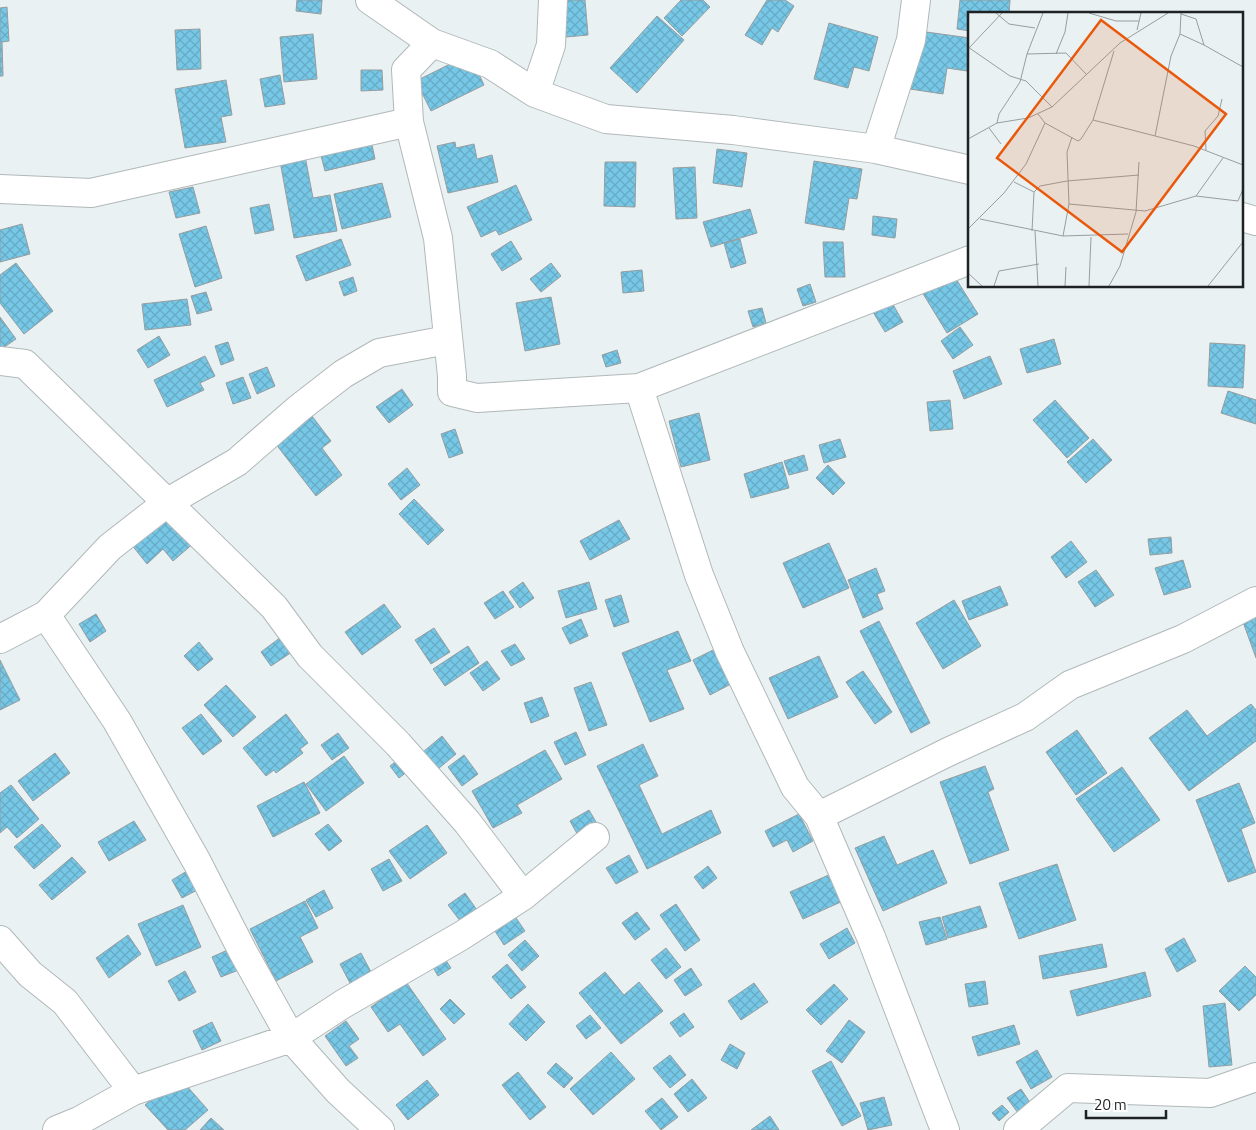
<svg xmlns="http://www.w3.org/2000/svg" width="1256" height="1130" font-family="'Titillium Web',sans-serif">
	<defs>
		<pattern id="building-cross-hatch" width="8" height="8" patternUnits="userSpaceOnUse" patternTransform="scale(1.25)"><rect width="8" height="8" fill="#77c7e6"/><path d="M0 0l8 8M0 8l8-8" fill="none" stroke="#66abc5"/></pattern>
	</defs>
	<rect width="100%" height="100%" fill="#e9f1f2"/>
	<path fill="url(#building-cross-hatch)" stroke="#969d9f" d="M297 0H322L321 14 296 11Z
		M563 0H585L588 35 566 37Z
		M681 0H703L710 7 682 36 664 18Z
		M767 0H785L794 6 778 32 772 28 762 45 745 35Z
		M960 0H1010L1009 14H970V31L957 29Z
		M7 7 9 41 2 42 3 76H0V8Z
		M657 16 684 40 637 93 610 68Z
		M829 23 878 37 869 71 854 67 848 88 814 79Z
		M200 29 201 69 177 70 175 30Z
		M919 31 970 38 967 71 947 68 943 94 910 89Z
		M313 34 317 79 284 82 280 37Z
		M456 61 475 66 484 85 431 111 416 81Z
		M361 70H382L383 90 361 91Z
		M280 75 285 104 265 107 260 79Z
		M226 80 232 115 221 117 226 142 185 148 175 89Z
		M371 140 375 159 325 171 320 152Z
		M455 142 456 148 474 144 477 159 492 155 498 182 448 193 437 146Z
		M717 149 747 153 742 187 713 183Z
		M305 156 313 198 330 195 337 231 294 238 280 161Z
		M814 161 862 169 857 199 849 198 844 230 805 223Z
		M605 162H636L635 207 604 206Z
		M695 167 697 218 676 219 673 168Z
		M382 183 391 217 342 229 334 194Z
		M516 185 532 220 499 235 496 230 481 237 467 207Z
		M193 187 200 213 176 218 169 192Z
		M269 204 274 230 255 234 250 208Z
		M750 209 757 233 711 247 703 222Z
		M873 216 897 219 895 238 872 235Z
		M22 224 30 254 0 262V230Z
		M206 226 222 278 195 287 179 234Z
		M341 239 351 265 306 281 296 256Z
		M740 239 746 263 731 268 724 243Z
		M511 241 522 259 502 271 491 254Z
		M823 242H843L845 277H825Z
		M16 263 53 311 24 334 0 303V275Z
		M551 263 561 276 541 292 530 279Z
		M642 270 644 291 623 293 621 272Z
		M953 274 978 314 947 333 922 292Z
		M353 277 357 291 344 296 339 282Z
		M810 284 816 302 803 306 797 289Z
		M206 292 212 310 197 314 191 296Z
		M551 297 560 344 525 351 516 303Z
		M187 299 191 325 145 330 142 304Z
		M891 301 903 322 885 332 873 312Z
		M762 308 766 323 753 327 748 311Z
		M0 317 16 339 0 350Z
		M960 327 973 345 953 359 941 341Z
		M159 336 170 355 148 368 137 350Z
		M1054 339 1061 364 1027 373 1020 349Z
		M228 342 234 360 221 365 215 346Z
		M1210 343 1245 345 1243 388 1208 386Z
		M617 350 621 363 606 367 602 355Z
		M205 356 215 376 200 383 204 390 167 407 154 380Z
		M990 356 1002 384 964 399 953 371Z
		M267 367 275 386 257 394 249 374Z
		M243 377 251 398 233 404 226 383Z
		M402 389 413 405 389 423 376 407Z
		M1228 391 1256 400V424L1221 413Z
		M950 400 953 429 930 431 927 402Z
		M1055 400 1089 438 1067 458 1033 420Z
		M699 413 710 460 681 467 669 421Z
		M312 416 331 441 322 448 342 475 316 496 275 443Z
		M455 429 463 453 449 458 441 434Z
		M840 439 846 457 824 463 819 445Z
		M1093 439 1112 460 1086 483 1067 462Z
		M804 455 808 470 789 475 784 461Z
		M782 462 789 488 751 498 744 474Z
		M828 465 845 483 833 495 816 478Z
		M407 468 420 485 401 500 388 484Z
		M414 499 444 530 428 545 399 514Z
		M170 512 195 542 173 561 163 549 147 564 131 544Z
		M619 520 630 539 590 560 580 541Z
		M1171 537 1172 553 1150 555 1148 539Z
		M1071 541 1087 562 1066 578 1051 557Z
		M829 543 849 588 803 608 783 563Z
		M1183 560 1191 587 1164 595 1155 568Z
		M876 568 885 591 877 594 883 609 863 618 848 580Z
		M1096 570 1114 595 1095 607 1078 582Z
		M523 582 534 598 520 608 509 592Z
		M589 582 597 609 566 618 558 591Z
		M1000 586 1008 605 969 620 962 601Z
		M503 591 514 607 495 619 484 603Z
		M621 595 629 622 614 627 605 600Z
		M954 600 981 646 943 669 916 623Z
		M384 604 401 627 362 655 345 632Z
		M96 614 106 631 90 642 79 624Z
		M1256 617V658L1243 622Z
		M581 619 588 636 570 644 562 628Z
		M879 621 930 723 911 733 860 631Z
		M434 628 450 652 431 664 415 640Z
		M678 631 691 661 667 670 684 709 650 722 622 653Z
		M281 637 292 652 271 666 261 652Z
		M199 642 213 659 198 671 184 656Z
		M515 644 525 659 511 666 501 651Z
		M468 646 479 663 445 686 433 669Z
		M715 649 731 684 710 695 693 660Z
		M819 656 838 697 788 719 769 678Z
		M0 660 20 700 0 710Z
		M487 661 500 679 483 691 470 673Z
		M863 671 892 712 875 724 846 682Z
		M591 682 607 725 589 731 574 688Z
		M226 685 256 717 233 737 204 705Z
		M542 697 549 716 531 723 524 703Z
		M1251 704 1256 710V741L1189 791 1149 738 1187 710 1207 736Z
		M201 714 222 741 203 755 182 728Z
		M286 714 308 743 300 749 303 753 276 773 274 770 266 776 243 748Z
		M1077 730 1107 773 1076 795 1046 752Z
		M576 732 586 755 565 765 554 742Z
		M338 733 349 748 332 760 321 745Z
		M442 736 456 754 438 769 423 752Z
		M643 744 658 776 639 785 662 834 711 810 721 833 647 869 597 766Z
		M545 750 562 779 517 805 522 813 493 828 472 791Z
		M55 753 70 773 33 801 18 781Z
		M464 755 478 774 462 786 448 767Z
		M344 756 364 783 326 811 306 784Z
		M403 756 412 768 399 778 390 766Z
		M985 766 994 789 988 792 1009 850 970 864 940 782Z
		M1122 767 1160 820 1114 852 1076 799Z
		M304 782 320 813 273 837 257 806Z
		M1239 783 1255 823 1241 829 1256 872 1228 882 1196 800Z
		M11 785 39 819 17 838 7 827 0 833V793Z
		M589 810 599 827 580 839 570 821Z
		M799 814 813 841 793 852 787 840 773 847 765 831Z
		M134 821 146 840 109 861 98 842Z
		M42 824 61 846 34 869 14 847Z
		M328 824 342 841 329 851 315 834Z
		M427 825 447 853 410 879 389 851Z
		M884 836 897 865 933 850 947 883 883 911 855 848Z
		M629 855 638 872 616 884 606 868Z
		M72 857 86 872 52 900 39 885Z
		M389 859 402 881 383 891 371 869Z
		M1057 864 1076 920 1019 939 999 883Z
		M708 866 717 878 703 889 694 877Z
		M192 868 203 887 182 898 172 880Z
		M831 874 843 901 803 919 790 892Z
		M324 890 333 908 316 917 306 900Z
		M465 893 477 910 461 922 448 905Z
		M305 901 318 928 300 937 313 962 276 981 250 929Z
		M676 904 700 940 685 951 660 915Z
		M183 905 201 947 156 966 138 924Z
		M980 906 987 927 948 938 942 917Z
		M637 912 650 929 635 940 622 923Z
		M514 915 525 931 504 945 493 928Z
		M940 917 947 939 926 945 919 922Z
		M847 928 855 943 829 959 820 944Z
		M128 935 141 954 109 978 96 958Z
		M1184 938 1196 961 1177 972 1165 949Z
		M525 940 539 956 522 971 508 955Z
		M1102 944 1107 967 1043 979 1039 956Z
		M232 948 241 969 221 977 212 957Z
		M666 948 681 967 666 979 651 960Z
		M361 953 371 972 350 983 340 964Z
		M443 956 451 968 438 976 431 964Z
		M507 964 526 987 511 999 492 977Z
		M1245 966 1256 977V995L1239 1011 1219 991Z
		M691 968 702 985 685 996 674 980Z
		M185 971 196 992 179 1001 168 981Z
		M605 972 624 995 639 982 663 1011 621 1044 579 993Z
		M1145 972 1151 996 1077 1016 1070 991Z
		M985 981 988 1004 969 1007 965 984Z
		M406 982 446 1039 423 1056 400 1024 388 1032 371 1007Z
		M754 983 768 1002 741 1020 728 1001Z
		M834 984 848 999 821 1025 806 1010Z
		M450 999 465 1014 454 1024 440 1009Z
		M1225 1003 1232 1065 1209 1067 1203 1006Z
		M528 1004 545 1022 526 1041 509 1024Z
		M684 1013 694 1027 680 1037 670 1023Z
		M590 1015 601 1028 586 1039 576 1026Z
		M849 1020 865 1032 842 1063 826 1051Z
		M346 1021 359 1039 349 1046 358 1058 346 1066 325 1036Z
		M212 1022 221 1041 202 1050 193 1031Z
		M1014 1025 1020 1044 978 1056 972 1037Z
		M730 1044 745 1053 737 1069 721 1060Z
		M1037 1050 1052 1077 1031 1089 1016 1062Z
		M611 1052 635 1079 593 1115 570 1089Z
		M670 1055 686 1075 670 1088 653 1068Z
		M831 1061 861 1116 842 1126 812 1071Z
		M556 1063 573 1078 564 1088 547 1073Z
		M518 1072 546 1107 530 1120 502 1085Z
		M178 1076 208 1110 185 1130H168L145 1105Z
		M692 1079 707 1098 688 1112 674 1094Z
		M427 1080 439 1095 408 1120 396 1105Z
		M1021 1089 1031 1104 1018 1113 1007 1098Z
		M884 1097 892 1125 868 1130 860 1103Z
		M662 1098 678 1117 661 1130 645 1111Z
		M1002 1105 1009 1112 999 1121 992 1113Z
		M770 1116 779 1130H751Z
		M211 1118 224 1130H200Z"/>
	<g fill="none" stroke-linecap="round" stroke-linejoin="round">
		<defs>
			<path id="minor" d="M370 0 432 43 490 64 535 93 606 119 733 130 876 149 970 170
				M432 43 406 70 409 122 438 238 452 376V392L477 398 639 388 970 260
				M535 93 551 45 553 0
				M876 149 911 40 916 0
				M0 189 91 193 409 122
				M1242 217 1256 221
				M0 361 25 364 274 607 310 656 398 744 467 822 523 896
				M639 388 699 575 730 652 795 787 819 816 871 937 945 1130
				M46 615 117 721 197 862 243 952 291 1038 338 1091 380 1130
				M0 639 46 615 110 547 168 502 237 462 298 409 343 374 379 353 447 340
				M819 816 948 752 1025 717 1070 685 1183 639 1256 601
				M0 940 30 974 65 1002 133 1091
				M57 1130 79 1121 133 1091 291 1038 343 1004 461 936 523 896 595 837
				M1018 1130 1068 1088 1210 1093 1256 1077"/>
		</defs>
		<use href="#minor" stroke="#b1b8b9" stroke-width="30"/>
		<use href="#minor" stroke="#fff" stroke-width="28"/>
	</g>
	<g transform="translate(968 12)">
		<rect width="275" height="275" fill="#e9f1f2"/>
		<path fill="none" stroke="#989e9f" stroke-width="1" d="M28 1 41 12 67 16M121 1 148 9H171M213 2 228 7 236 33 275 55M169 18 173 1M212 22 236 33M0 35 42 64 58 69 84 95M1 36 34 1M59 42 75 1M88 42 97 20 100 1M70 102 77 111 110 129 113 127 125 108 146 39M125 108 226 134 275 153M29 111 31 102 52 70 59 42 98 41 118 62M21 116 33 132M187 124 203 44 212 22 213 1M0 127 29 111 60 106 84 95 152 31 200 1M238 138 237 119 250 104 254 87M46 170 66 180 72 174 99 169 171 163M228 184 255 146M101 192 177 199 228 184 270 189 275 177M12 207 95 224 160 222M0 217 36 181 58 152 77 111M64 219 66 180M67 219 70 274M95 224 101 192 99 140 104 125M0 261 14 274M26 274 31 259 71 252M97 274 98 255M121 274 123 225M141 274 152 254 168 200 171 150M240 274 275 230"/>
		<path fill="#e8590c" fill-opacity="0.15" stroke="#e8590c" stroke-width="2.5" d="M133 8 258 102 154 240 29 146Z"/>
		<rect width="275" height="275" fill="none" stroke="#1f2223" stroke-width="2.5"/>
	</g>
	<path d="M1086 1110v8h80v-8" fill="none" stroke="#1f2223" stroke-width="2.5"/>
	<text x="1094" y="1110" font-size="15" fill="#1f2223" stroke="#ffffff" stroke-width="4" paint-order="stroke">20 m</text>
</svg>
